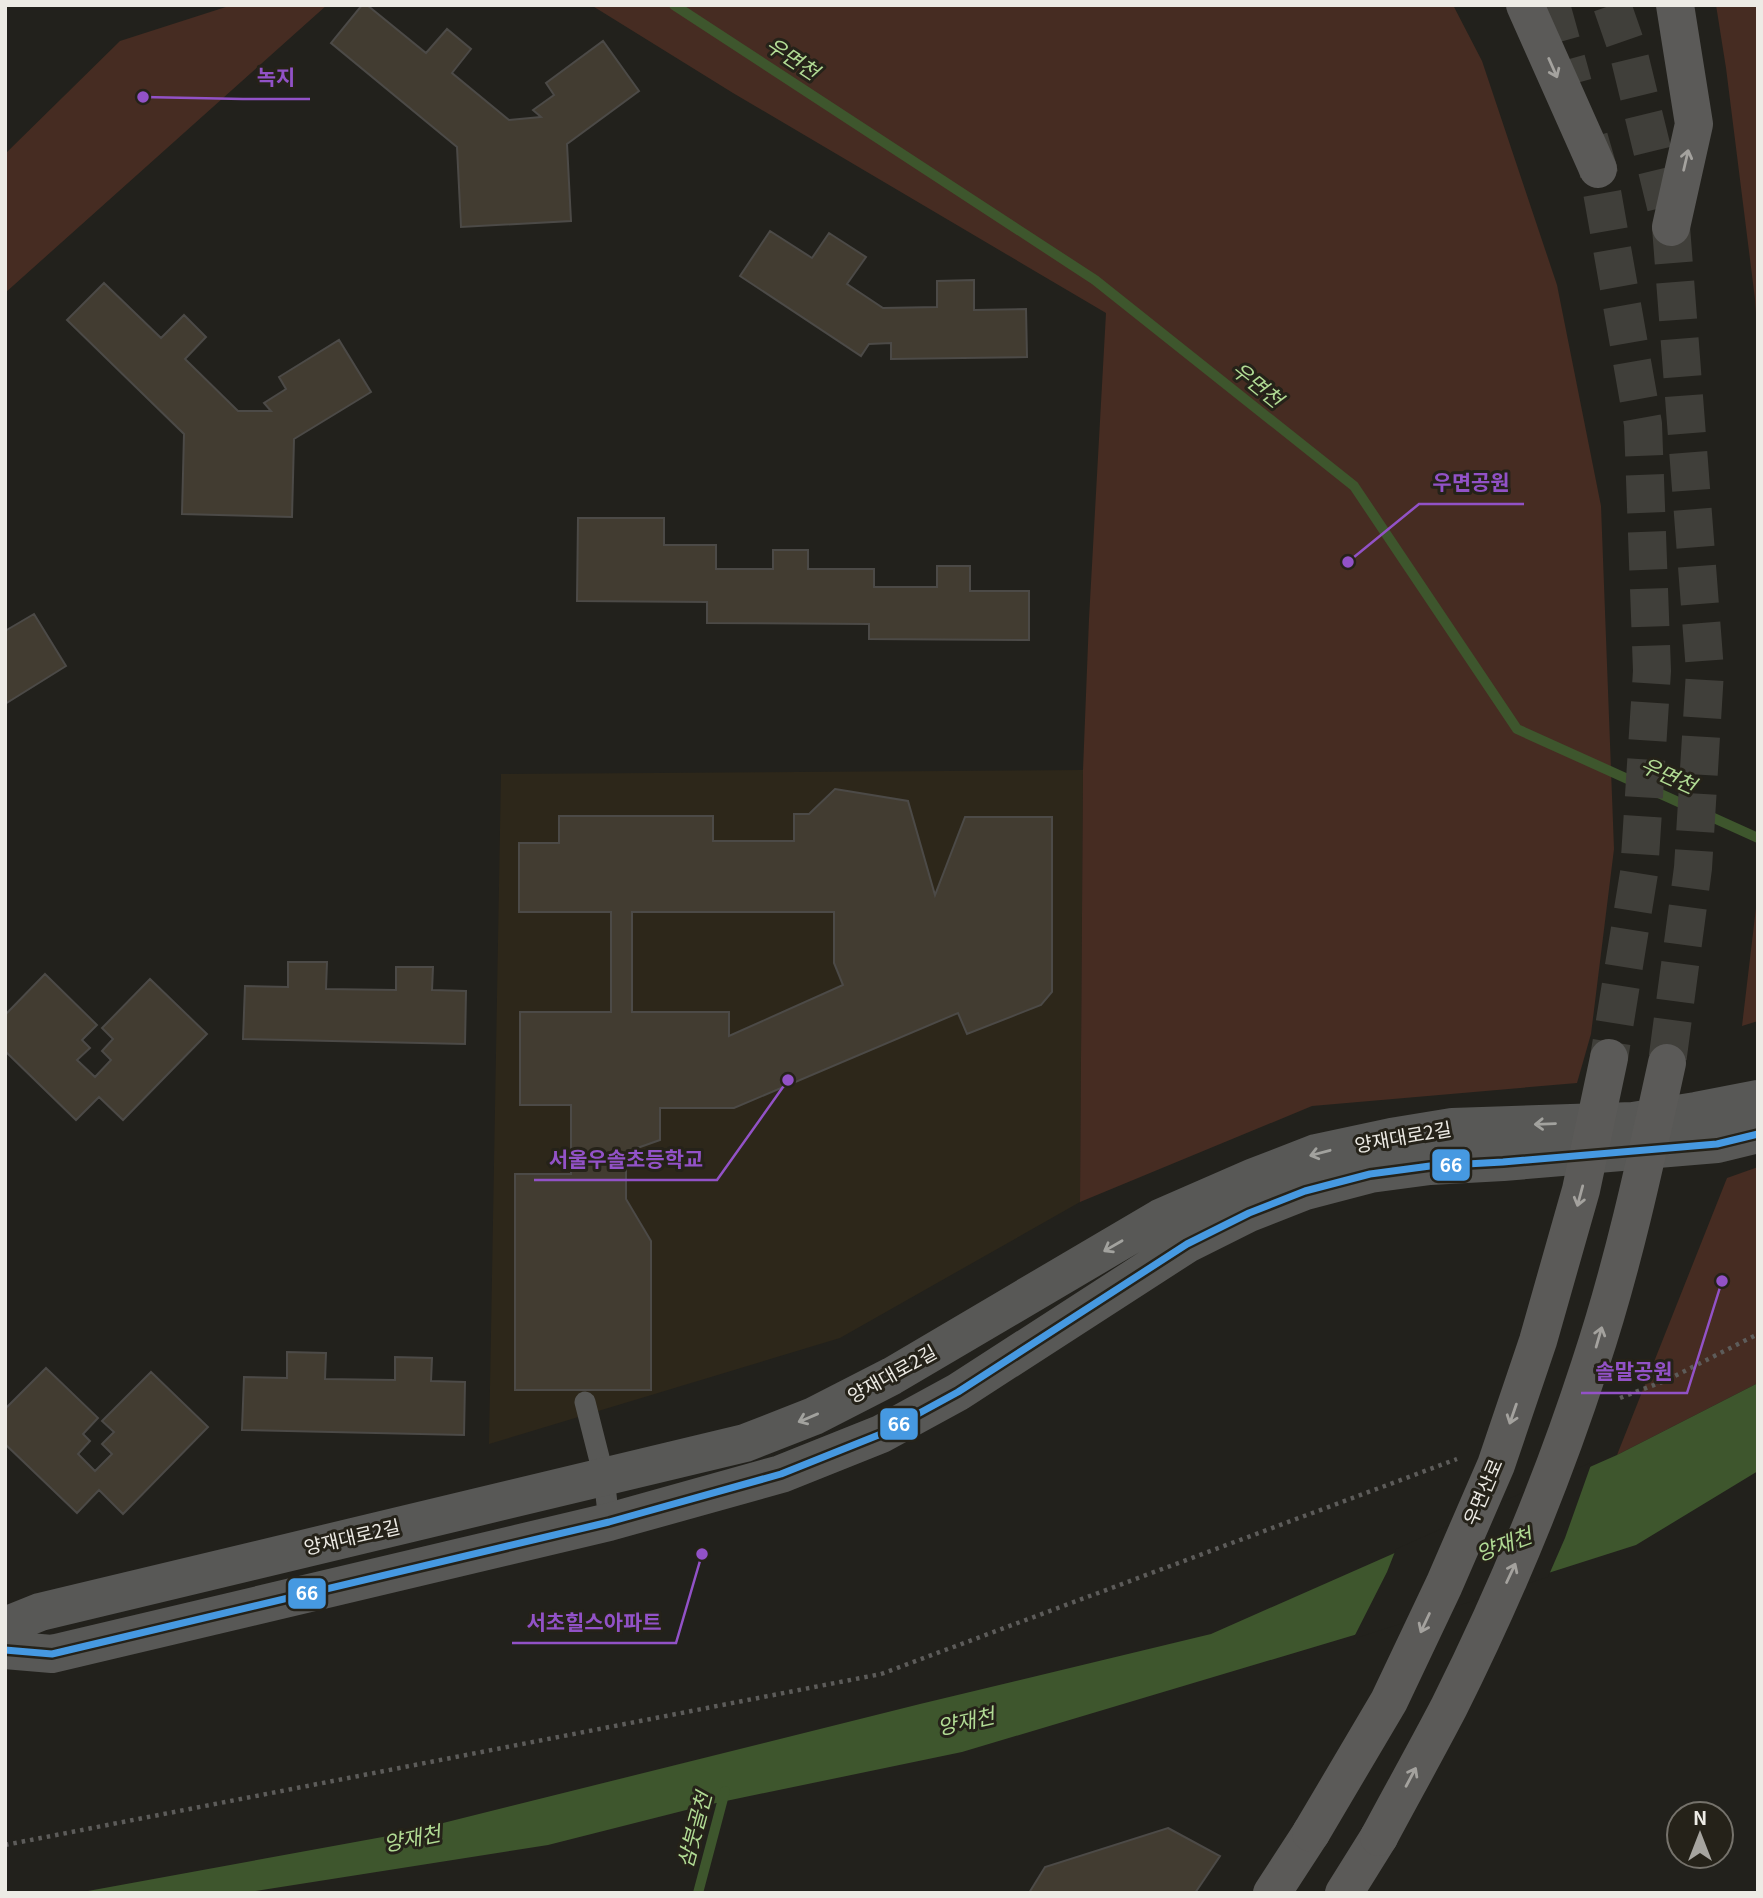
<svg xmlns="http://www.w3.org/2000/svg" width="1763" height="1898" font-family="Georgia,'Noto Sans KR',serif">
	<rect width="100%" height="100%" fill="#22211c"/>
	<path fill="#2d271a" d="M1083 770 1080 1202 840 1338 489 1444 501 774Z"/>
	<path fill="#462c22" d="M232 5H327L5 293V154L120 41Z
		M591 5H1453L1482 61 1557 285 1601 506 1614 849 1591 1034 1577 1083 1312 1106 1080 1202 1083 770 1089 619 1106 313 733 93Z
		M1716 5H1758V342L1755 299 1726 68Z
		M1758 891V1021L1742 1026Z
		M1758 1167V1383L1617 1455 1727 1178Z"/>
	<path fill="#3e562d" d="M1758 1383V1471L1636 1545 1361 1633 962 1752 702 1806 548 1845 243 1893H77L399 1834 920 1704 1211 1634 1617 1455Z"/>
	<path fill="#22211c" d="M1592 1462 1565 1538 1548 1577 1353 1639 1387 1572 1396 1549Z"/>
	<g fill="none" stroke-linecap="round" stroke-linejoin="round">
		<path stroke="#3e562d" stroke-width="10" d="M674 5 1095 280 1354 486 1517 729 1758 838
			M698 1893 725 1791"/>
	</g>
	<path fill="#423c31" stroke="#4c4a47" stroke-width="2" fill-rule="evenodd" d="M362 5H367L426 53 447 29 471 49 452 73 509 120 541 117 533 110 554 95 546 83 603 41 639 91 567 144 571 221 461 227 457 147 331 43Z
		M770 231 812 258 829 233 866 257 847 284 883 308 937 307V281L974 280V310L1026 309 1027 357 891 359V343L869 344 861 356 740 276Z
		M104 283 161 338 184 315 206 337 185 359 238 411H271L264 403 286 389 279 377 339 340 371 392 294 439 292 517 182 514 184 434 67 320Z
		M578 518H664V545H716V569H773V550H808V569H874V587H937V566H970V591H1029V640L869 639V624L707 623V602L577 601Z
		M34 614 66 666 5 704V631Z
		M835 789 908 801 935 895 965 817H1052V992L1041 1005 967 1034 958 1013 734 1108H660V1140L626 1152V1199L651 1241V1390H515V1174H571V1105H520V1012H611V912H519V843H559V816H713V841H794V814H809ZM632 912H834V963L843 985 729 1036V1012H632Z
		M288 962H327L326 989 396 990V967H433L432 990 466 991 465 1044 243 1039 245 986 288 987Z
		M45 974 97 1025 82 1040 90 1048 77 1060 95 1077 111 1060 102 1051 113 1039 102 1028 150 979 207 1034 123 1120 99 1097 76 1120 5 1051V1015Z
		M287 1352 326 1353 325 1379 395 1380V1357L432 1358 431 1381 465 1382 464 1435 242 1430 244 1377 287 1378Z
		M46 1368 98 1418 83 1434 90 1441 78 1454 95 1471 112 1454 102 1444 114 1432 102 1421 151 1372 208 1427 123 1514 99 1490 77 1513 5 1444V1409Z
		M1168 1828 1220 1856 1195 1893H1029L1045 1867Z"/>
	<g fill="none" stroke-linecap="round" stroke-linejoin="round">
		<path stroke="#403f3a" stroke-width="38" stroke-dasharray="38 19" stroke-linecap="butt" d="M1551 5 1573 84
			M1612 5 1628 51 1671 227 1705 671 1693 868 1667 1063
			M1589 138 1598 169 1643 424 1652 671 1639 873 1609 1058"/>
		<path stroke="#5d5c5a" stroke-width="4.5" stroke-dasharray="3.5 5" stroke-linecap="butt" d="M1620 1398 1667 1380 1758 1334
			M5 1845 881 1674 1457 1459"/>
		<path stroke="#585856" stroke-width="21" d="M585 1402 604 1477 609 1522"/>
		<path stroke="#585856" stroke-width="38" d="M5 1626 40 1612 745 1443 814 1416 892 1376 1160 1218 1254 1177 1316 1153 1391 1137 1452 1127 1633 1121 1696 1111 1758 1099
			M5 1650 52 1654 609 1522 781 1474 881 1434 958 1392 1187 1244 1249 1213 1305 1191 1370 1174 1430 1166 1503 1162 1717 1144 1758 1134"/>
		<path stroke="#5b5a58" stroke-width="38" d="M1525 5 1598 169
			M1671 227 1694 124 1675 5
			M1272 1893 1311 1833
			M1344 1893 1379 1837"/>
		<path stroke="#5b5a58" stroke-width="38" d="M1311 1833 1389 1701 1444 1585 1496 1465 1538 1341 1581 1190 1609 1058
			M1379 1837C1402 1794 1426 1751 1449 1707 1504 1597 1552 1482 1590 1365 1623 1266 1645 1164 1667 1063"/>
		<defs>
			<path id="bus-1" d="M5 1650 52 1654 609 1522 781 1474 881 1434 958 1392 1187 1244 1249 1213 1305 1191 1370 1174 1430 1166 1503 1162 1717 1144 1758 1134"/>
		</defs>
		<use href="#bus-1" stroke="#252219" stroke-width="12"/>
		<use href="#bus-1" stroke="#4699e1" stroke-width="7"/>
	</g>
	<defs><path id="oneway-shaft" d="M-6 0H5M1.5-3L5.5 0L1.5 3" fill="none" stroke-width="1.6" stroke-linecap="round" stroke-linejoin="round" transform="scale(1.75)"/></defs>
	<g stroke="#a4a29e">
		<use href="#oneway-shaft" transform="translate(1553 68) rotate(66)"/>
		<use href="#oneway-shaft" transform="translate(1686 160) rotate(-77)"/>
		<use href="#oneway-shaft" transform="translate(1580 1196) rotate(105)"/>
		<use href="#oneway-shaft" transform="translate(1599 1337) rotate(-74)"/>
		<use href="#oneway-shaft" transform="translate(1513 1414) rotate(109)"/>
		<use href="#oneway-shaft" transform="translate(1511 1573) rotate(-65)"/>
		<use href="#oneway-shaft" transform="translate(1425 1623) rotate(115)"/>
		<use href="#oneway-shaft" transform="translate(1411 1777) rotate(-62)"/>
	</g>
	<g stroke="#a2a29e">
		<use href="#oneway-shaft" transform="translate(1545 1124) rotate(178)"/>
		<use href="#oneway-shaft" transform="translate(1320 1153) rotate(165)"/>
		<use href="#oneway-shaft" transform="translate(1113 1246) rotate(150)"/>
		<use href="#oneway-shaft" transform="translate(808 1418) rotate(157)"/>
	</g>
	<g text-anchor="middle" stroke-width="6" stroke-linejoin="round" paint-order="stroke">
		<g font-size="19" fill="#edebe5" stroke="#252219">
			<text transform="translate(1403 1137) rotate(-10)" y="7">양재대로2길</text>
			<text transform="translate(892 1374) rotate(-29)" y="7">양재대로2길</text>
			<text transform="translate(1483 1492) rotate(-67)" y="7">우면산로</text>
			<text transform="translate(352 1537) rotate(-13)" y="7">양재대로2길</text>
		</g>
		<g font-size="21" font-style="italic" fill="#b1db94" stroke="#252219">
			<text transform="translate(792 59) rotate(33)" y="7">우면천</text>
			<text transform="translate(1257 385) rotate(39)" y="7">우면천</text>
			<text transform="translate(1668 776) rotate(24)" y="7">우면천</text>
			<text transform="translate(1504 1545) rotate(-20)" y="7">양재천</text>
			<text transform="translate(966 1722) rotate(-13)" y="7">양재천</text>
			<text transform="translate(695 1830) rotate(-75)" y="7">삼붓골천</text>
			<text transform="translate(412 1839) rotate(-11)" y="7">양재천</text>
		</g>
	</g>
	<path fill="none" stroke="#9252c7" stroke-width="2.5" d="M143 97L243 99H310M1348 562L1419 504H1524M788 1080L717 1180H534M1722 1281L1687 1393H1581M702 1554L676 1643H512"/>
	<g fill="#9252c7" stroke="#252219" stroke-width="2.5">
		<circle cx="143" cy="97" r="7"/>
		<circle cx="1348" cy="562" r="7"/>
		<circle cx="788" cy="1080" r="7"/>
		<circle cx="1722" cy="1281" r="7"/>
		<circle cx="702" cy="1554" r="7"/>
	</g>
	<g font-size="21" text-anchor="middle" font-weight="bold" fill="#9252c7" stroke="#252219" stroke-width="6" stroke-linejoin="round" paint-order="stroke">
		<text x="276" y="85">녹지</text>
		<text x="1471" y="490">우면공원</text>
		<text x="626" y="1167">서울우솔초등학교</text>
		<text x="1634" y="1379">솔말공원</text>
		<text x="594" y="1630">서초힐스아파트</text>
	</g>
	<g stroke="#252219" stroke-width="2.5">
		<rect x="1431" y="1148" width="40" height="34" rx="7" fill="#4699e1"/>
		<rect x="879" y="1407" width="40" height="34" rx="7" fill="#4699e1"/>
		<rect x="287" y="1577" width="40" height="33" rx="7" fill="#4699e1"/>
	</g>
	<g font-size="19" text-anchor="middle" font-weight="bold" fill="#fff">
		<text x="1451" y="1172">66</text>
		<text x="899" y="1431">66</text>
		<text x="307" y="1600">66</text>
	</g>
	<rect width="1763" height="1898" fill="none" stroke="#edebe5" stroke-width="14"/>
	<g transform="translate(1700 1835)"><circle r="33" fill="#252219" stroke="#75726b" stroke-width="2"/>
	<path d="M0-5L12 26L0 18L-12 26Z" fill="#a6a49f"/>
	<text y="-10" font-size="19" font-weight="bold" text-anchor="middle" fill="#edebe5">N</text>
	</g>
</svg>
